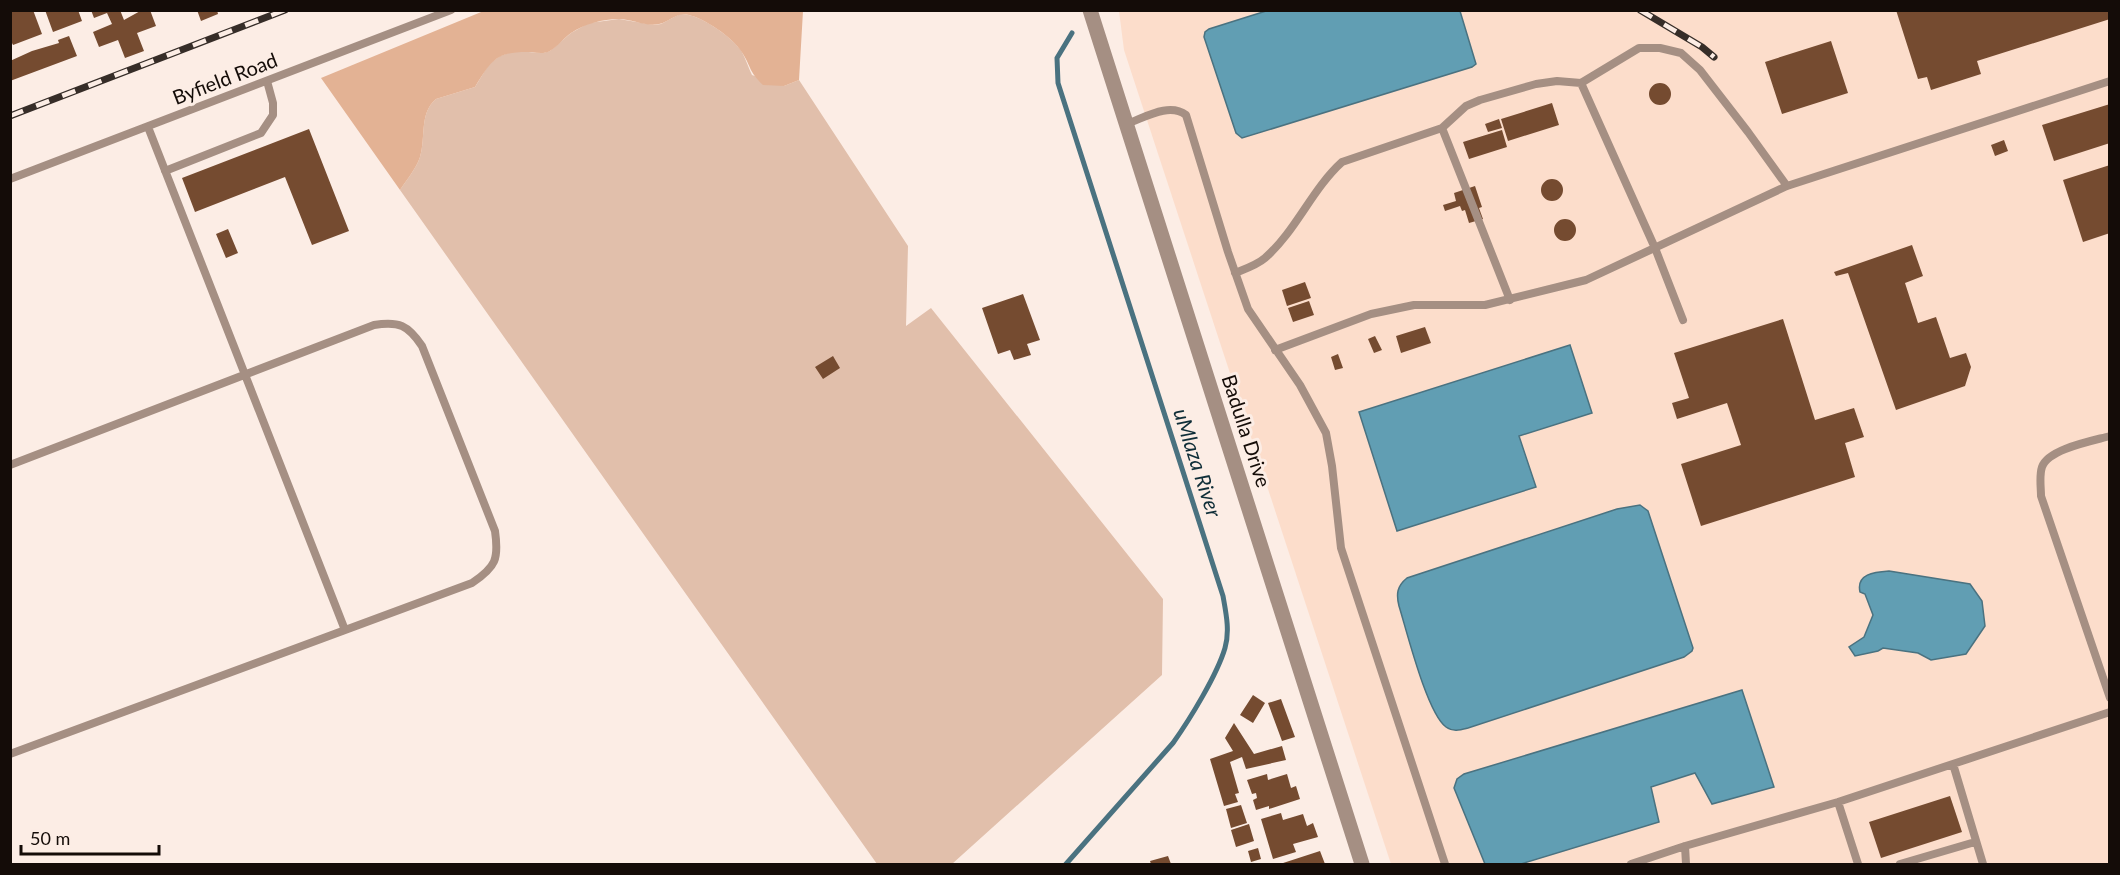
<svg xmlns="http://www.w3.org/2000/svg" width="2120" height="875" font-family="Lato,sans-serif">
	<rect width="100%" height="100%" fill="#fcede5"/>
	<path fill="#fcddcb" d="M1119 11H2109V864H1391L1124 50Z"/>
	<path fill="#e1bfab" d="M680 14C698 13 729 35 740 49 745 56 748 67 752 75L784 86 799 80 908 246 906 326 931 308 1163 599 1162 675 952 864H877L400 190C407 179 416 169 420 157 426 138 419 113 436 99L475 87 489 64 500 56 514 51 543 53 550 51 571 33 589 23 619 19 654 25 661 24Z"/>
	<path fill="#e3b294" d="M486 10 803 11 799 80 784 86 763 85C748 71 751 65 741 51 732 37 705 19 689 15 678 11 669 22 659 24 646 27 632 19 619 19 602 19 585 24 571 33 564 38 558 46 550 51 544 54 538 53 532 52 497 51 492 59 475 87L436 99C419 113 426 138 420 157 416 169 407 179 400 190L321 78Z"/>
	<path fill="#619eb3" stroke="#4a7280" stroke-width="1.5" d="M1266 11H1460L1476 64 1472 67 1242 138 1236 133 1204 37 1205 32 1209 29Z
		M1570 345 1592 413 1519 436 1536 487 1397 531 1359 412Z
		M1640 505 1648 511 1693 648 1692 651 1684 657 1468 728C1460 730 1453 732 1446 727 1427 713 1407 632 1399 606 1396 594 1397 586 1407 578L1617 509Z
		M1889 571 1970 584 1982 601 1985 626 1966 654 1931 660 1918 653 1883 648 1878 651 1855 656 1849 647 1864 637 1873 615 1865 594 1860 592C1856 574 1874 572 1889 571Z
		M1742 690 1774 787 1712 804 1695 773 1651 787 1659 822 1521 864H1485L1454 788 1457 779 1464 774Z"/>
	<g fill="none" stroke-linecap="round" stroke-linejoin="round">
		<path stroke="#4a7280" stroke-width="5" d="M1066 864 1173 743C1190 719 1217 675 1225 648 1230 631 1226 613 1223 596L1058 83 1057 58 1072 33"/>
	</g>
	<path fill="#754b30" d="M10 10H33L42 34 13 45 10 39Z
		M45 10H78L82 21 53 32Z
		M91 10H120L124 20 142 10H150L156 26 137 33 144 51 125 58 118 40 99 47 93 32 112 24 107 13 94 18Z
		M197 10H217L218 14 201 21Z
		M1896 10H2110V19L1977 61 1981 74 1931 90 1927 77 1918 79Z
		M69 36 77 56 10 81V61L32 51 59 43 58 40Z
		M1831 41 1848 93 1782 114 1765 62Z
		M1649 94a11 11 0 1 1 22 0a11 11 0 1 1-22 0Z
		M1552 103 1559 125 1508 141 1501 119Z
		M2110 104V143L2054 161 2042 125Z
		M1499 119 1502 128 1488 132 1485 124Z
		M309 129 349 231 312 245 285 177 195 212 182 178Z
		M1502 130 1507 147 1469 159 1463 142Z
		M2004 140 2008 151 1995 156 1991 145Z
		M2110 165V233L2083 242 2063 180Z
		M1541 190a11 11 0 1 1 22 0a11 11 0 1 1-22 0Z
		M1475 186 1482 207 1479 208 1483 219 1469 223 1465 210 1462 211 1460 206 1445 211 1443 205 1456 201 1454 193Z
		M1554 230a11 11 0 1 1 22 0a11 11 0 1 1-22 0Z
		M228 229 238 253 226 258 216 234Z
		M1912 245 1923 276 1905 283 1918 323 1936 317 1950 358 1966 353 1971 367 1965 386 1896 410 1848 273 1836 276 1834 272Z
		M1305 282 1311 298 1287 306 1282 290Z
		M1023 294 1040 340 1027 344 1031 355 1014 360 1010 350 998 354 982 308Z
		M1309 301 1314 315 1293 322 1288 308Z
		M1783 319 1815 420 1854 408 1864 437 1845 443 1855 477 1701 526 1681 464 1741 445 1727 403 1677 419 1672 403 1689 398 1674 353Z
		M1425 327 1431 343 1401 353 1396 336Z
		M1375 336 1382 350 1374 353 1368 339Z
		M1338 354 1343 368 1335 370 1331 357Z
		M833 356 840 368 823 379 815 367Z
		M1253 695 1265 703 1253 723 1240 715Z
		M1281 699 1295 737 1282 741 1268 703Z
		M1234 723 1254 754 1282 746 1286 760 1246 769 1242 757 1230 762 1239 793 1235 794 1238 802 1224 806 1210 759 1233 751 1225 738Z
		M1267 774 1268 780 1287 774 1291 788 1296 786 1300 799 1269 809V806L1256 810 1253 800 1257 798 1256 793 1252 794 1247 780Z
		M1950 796 1962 832 1881 858 1869 822Z
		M1241 805 1247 823 1231 828 1226 809Z
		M1281 813 1283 820 1303 814 1307 826 1313 823 1318 837 1293 844 1296 852 1273 859 1261 819Z
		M1249 824 1254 841 1236 847 1231 830Z
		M1258 848 1261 859 1251 862 1248 851Z
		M1320 851 1325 864H1280Z
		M1168 856 1171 864H1151L1150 861Z"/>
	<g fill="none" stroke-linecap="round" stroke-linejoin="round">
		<path stroke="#a58f83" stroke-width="8" d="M1581 83 1639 48H1660L1681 53 1700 70 1748 132 1787 186
			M1126 124C1144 118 1169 102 1186 115L1228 252 1248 309 1300 385 1326 433 1332 466 1341 548 1445 864
			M148 127 345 630
			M1442 128 1510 300
			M165 171 261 133 273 115V103L267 81
			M10 179 451 10
			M1235 273C1245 269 1257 265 1265 258 1296 231 1312 189 1342 162L1442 128 1466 106 1480 100 1536 84 1557 81 1581 83 1655 248 1683 320
			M1275 350 1371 314 1414 305H1485L1586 280 1787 186 2110 81
			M2110 436C2092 441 2048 449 2042 467 2039 476 2041 487 2041 496L2110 698
			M10 465 374 325C399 321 408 325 422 346L495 531C499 559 496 567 472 583L10 754
			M1953 764 1983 864
			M1838 802 1858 864
			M1685 846 1686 864
			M1631 864 1685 846 1838 802 2110 712
			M1900 864 1975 842"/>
		<path stroke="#a58f83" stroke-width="15" d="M1090 10 1362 864"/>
		<defs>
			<path id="rail" d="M1640 10 1702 47 1714 57
				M10 116 285 10"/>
		</defs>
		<use href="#rail" stroke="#362d28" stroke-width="7"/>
		<use href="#rail" stroke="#fcede5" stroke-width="4.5" stroke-dasharray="14" stroke-linecap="butt"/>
	</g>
	<g text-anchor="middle" stroke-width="6" stroke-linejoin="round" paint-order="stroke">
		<g font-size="20" fill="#140c08" stroke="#fcede5">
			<text transform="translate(225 79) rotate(-21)" y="7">Byfield Road</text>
			<text transform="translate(1246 431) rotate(72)" y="7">Badulla Drive</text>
		</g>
		<g font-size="21" font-style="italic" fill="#0f2e38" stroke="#fcede5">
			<text transform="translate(1197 463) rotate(72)" y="7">uMlaza River</text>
		</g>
	</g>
	<rect width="2120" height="875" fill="none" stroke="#140c08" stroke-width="24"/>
	<path d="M21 845v9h138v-9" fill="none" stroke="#140c08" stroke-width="3"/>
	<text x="30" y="845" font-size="18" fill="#140c08" stroke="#fcede5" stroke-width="4.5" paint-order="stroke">50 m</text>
</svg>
